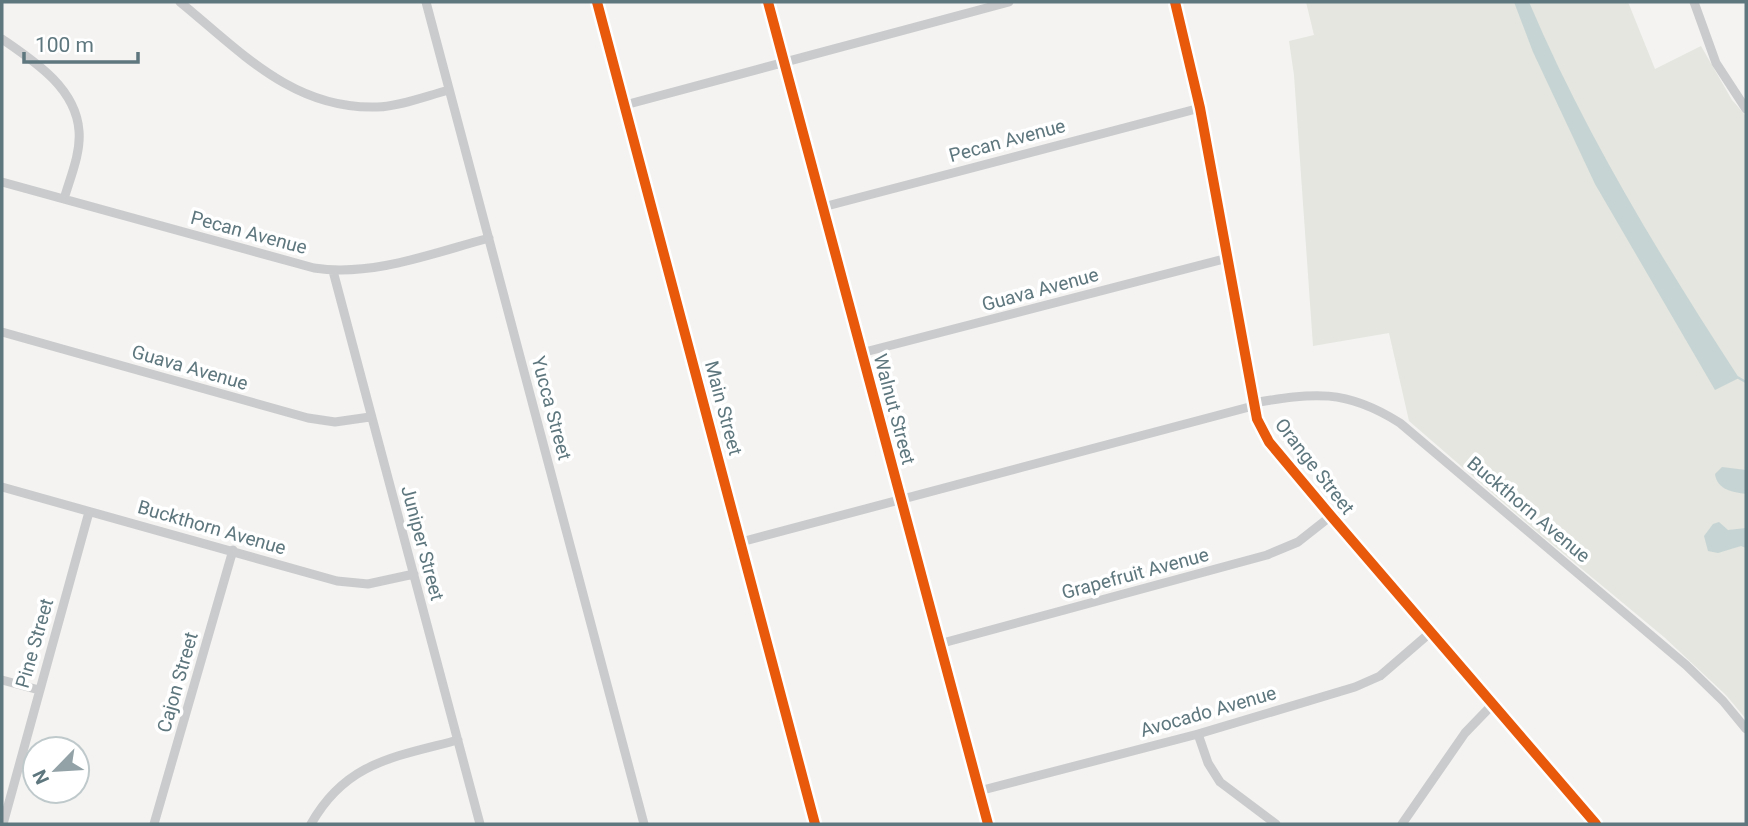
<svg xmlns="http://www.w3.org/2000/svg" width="1748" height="826" font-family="Roboto,sans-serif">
	<rect width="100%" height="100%" fill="#f4f3f2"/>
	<path fill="#e4e6df" d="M1306 2H1628L1655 69 1701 46 1732 100 1746 116V719L1726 695 1664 637 1535 530 1409 421 1389 333 1313 346 1294 75 1289 41 1314 35Z"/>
	<path fill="#c6d4d4" d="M1514 2H1529C1585 134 1661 258 1739 378L1715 390 1595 184 1533 52Z
		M1722 467 1746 470V494C1733 492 1717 490 1715 474Z
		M1719 522 1728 530 1746 528V548L1741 546 1718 553 1708 551 1704 536 1713 524Z"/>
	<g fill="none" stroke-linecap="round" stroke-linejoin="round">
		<path stroke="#c6d4d4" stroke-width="2.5" d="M1737 377 1746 382"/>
		<path stroke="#cacbcc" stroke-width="9" d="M180 2C240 51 293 110 377 107 401 106 426 96 449 90
			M426 2 644 824
			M768 2 988 824
			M1175 2 1200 108 1257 419 1269 442 1331 516 1596 824
			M1694 2 1716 63 1746 109
			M2 39C34 61 76 88 79 131 81 153 70 178 64 199
			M625 105 1009 2
			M2 182 314 268C373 277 433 253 489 238
			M823 207 1200 108
			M333 271 480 824
			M2 332 308 418 335 422 370 417
			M861 353 1228 258
			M1252 403C1314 393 1345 388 1400 423L1686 665 1723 701 1746 729
			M2 487 337 581 368 584 414 574
			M741 542 1253 406
			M939 644 1267 555 1298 542 1331 516
			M2 680 39 690
			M1198 734 1208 763 1220 782 1276 824
			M979 791 1198 734 1355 687 1380 676 1431 632
			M3 824 89 512
			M154 824 233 550
			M311 824C346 762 394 757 458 740
			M1402 824 1465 733 1493 704"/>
		<path stroke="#dfdfdf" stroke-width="12" d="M597 2 815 824"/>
		<defs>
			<path id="cycleway" d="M597 2 815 824
				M768 2 988 824
				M1175 2 1200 108 1257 419 1269 442 1331 516 1596 824"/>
		</defs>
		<use href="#cycleway" stroke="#fff" stroke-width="15"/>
		<use href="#cycleway" stroke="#e8590c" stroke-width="10"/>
	</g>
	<g text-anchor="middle" stroke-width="7" stroke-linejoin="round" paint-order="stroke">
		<g font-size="19" fill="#5e777e" stroke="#fff">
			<text transform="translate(1007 140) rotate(-15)" y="7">Pecan Avenue</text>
			<text transform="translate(249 232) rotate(15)" y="7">Pecan Avenue</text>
			<text transform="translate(1040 289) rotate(-15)" y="7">Guava Avenue</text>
			<text transform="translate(190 367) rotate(16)" y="7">Guava Avenue</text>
			<text transform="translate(552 408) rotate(75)" y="7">Yucca Street</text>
			<text transform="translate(724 408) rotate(75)" y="7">Main Street</text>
			<text transform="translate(895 409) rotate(75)" y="7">Walnut Street</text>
			<text transform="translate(1315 466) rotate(52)" y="7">Orange Street</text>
			<text transform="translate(1529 509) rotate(40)" y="7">Buckthorn Avenue</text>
			<text transform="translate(212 527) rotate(16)" y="7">Buckthorn Avenue</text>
			<text transform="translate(423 543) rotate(75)" y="7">Juniper Street</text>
			<text transform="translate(1135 573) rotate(-15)" y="7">Grapefruit Avenue</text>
			<text transform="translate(34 643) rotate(-74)" y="7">Pine Street</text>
			<text transform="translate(177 682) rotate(-74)" y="7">Cajon Street</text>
			<text transform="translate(1208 711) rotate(-16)" y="7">Avocado Avenue</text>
		</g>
	</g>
	<rect width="1748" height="826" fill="none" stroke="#5e777e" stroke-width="7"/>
	<g transform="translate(56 770) rotate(245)"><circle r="33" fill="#ffffff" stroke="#bfc9cb" stroke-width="2"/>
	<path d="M0-5L12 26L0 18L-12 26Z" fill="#92a2a7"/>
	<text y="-10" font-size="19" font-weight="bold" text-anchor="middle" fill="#5e777e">N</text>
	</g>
	<path d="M24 52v10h114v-10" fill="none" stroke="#5e777e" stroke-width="3.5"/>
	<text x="35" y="52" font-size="21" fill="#5e777e" stroke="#ffffff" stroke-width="5" paint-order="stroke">100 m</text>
</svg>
